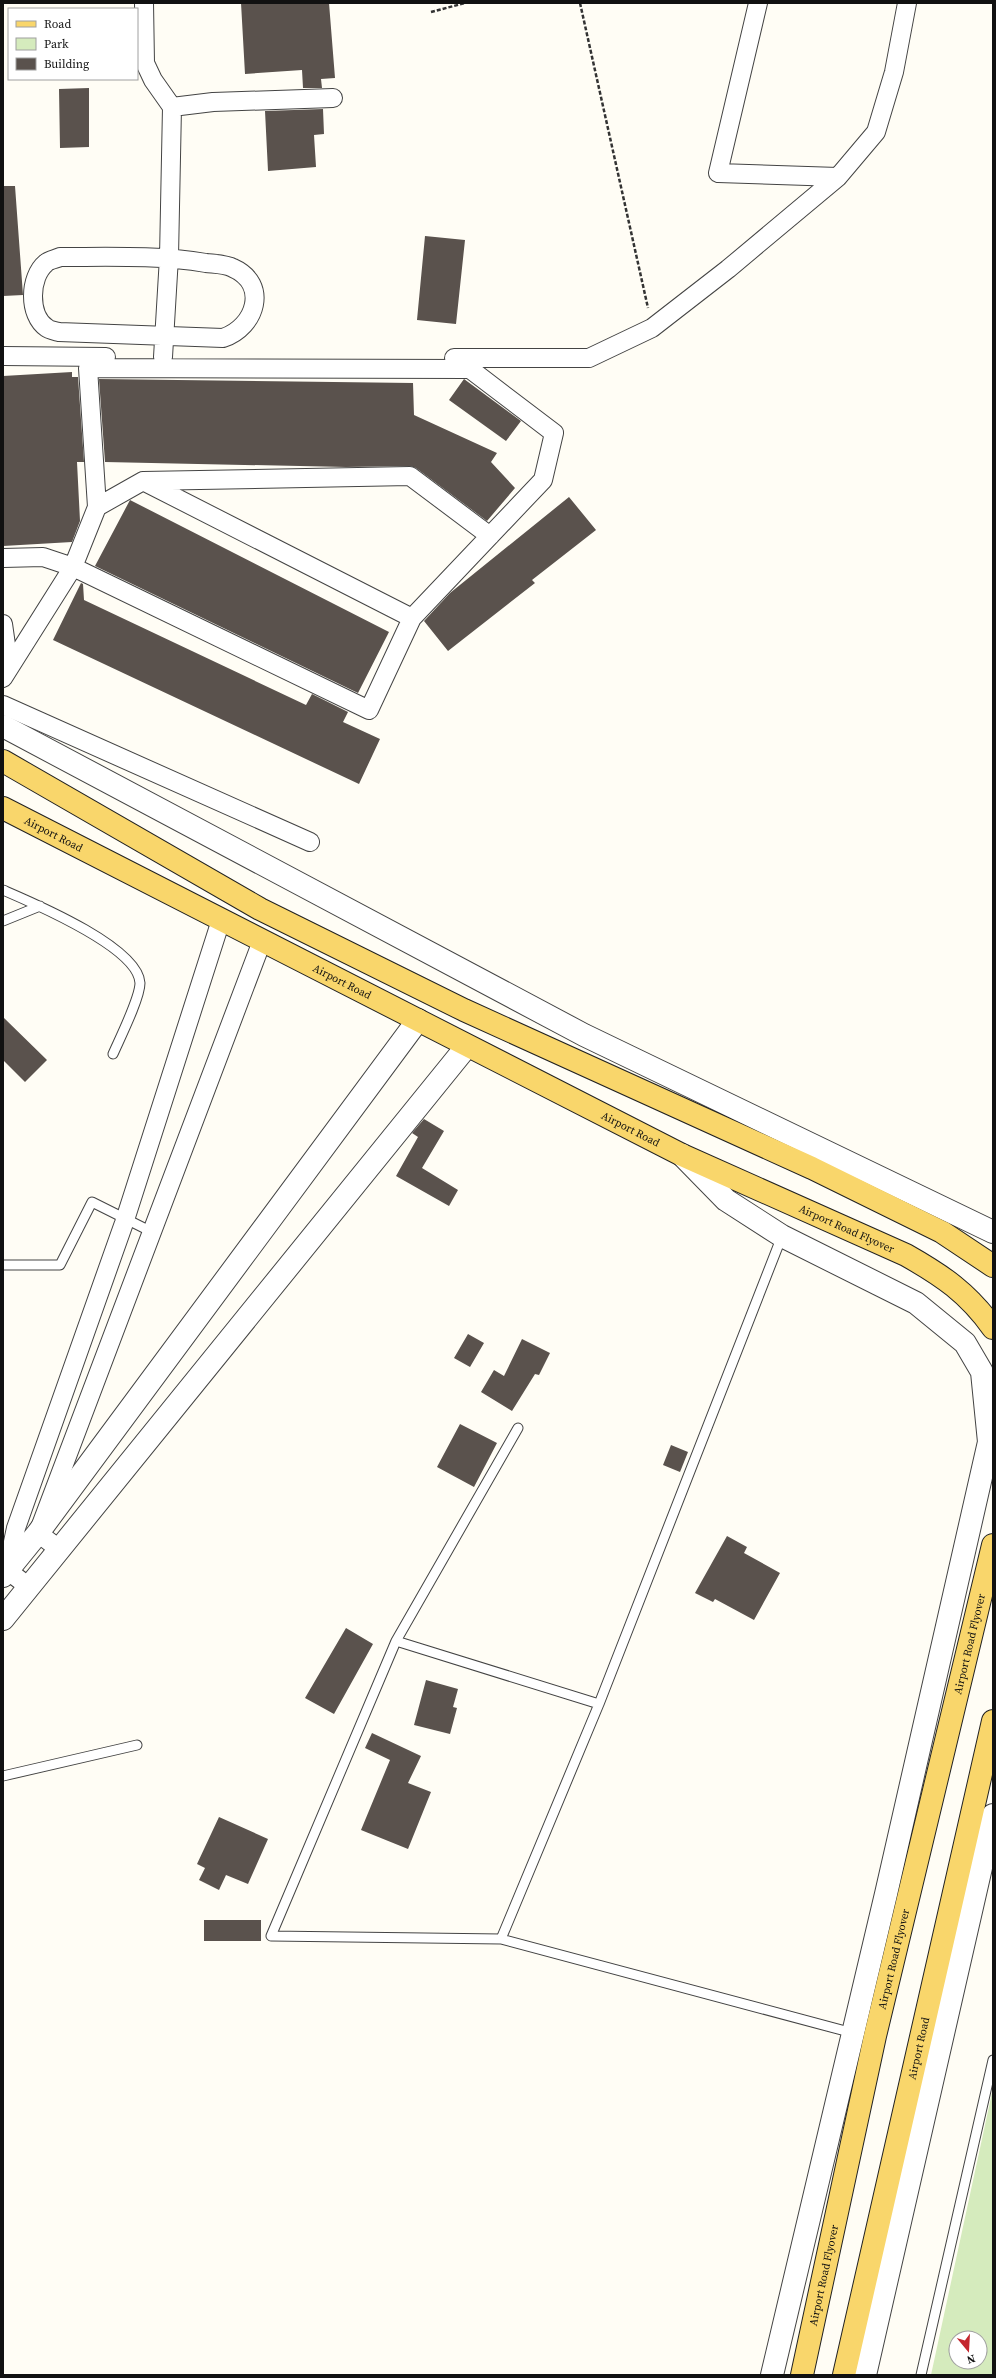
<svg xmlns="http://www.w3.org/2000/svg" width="996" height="2378" font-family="'Source Serif 4',serif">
	<rect width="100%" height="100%" fill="#fffdf5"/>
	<path fill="#d5ebbd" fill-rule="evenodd" d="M993 2088V2375H931ZM956 2338H980V2362H956Z"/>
	<path fill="#5a524d" d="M241 3H329L335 78 321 79 322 88H303L302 70 245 74Z
		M89 88V147L60 148 59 89Z
		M323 109 324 134 314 135 316 167 268 171 265 111Z
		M3 186H15L23 295 3 296Z
		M425 236 465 240 456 324 417 320Z
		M72 372V377H78L84 462H77L80 521 72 542 3 546V376Z
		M99 379 413 383 414 415 497 453 491 462 515 488 487 521 416 468 410 466 346 467 105 462Z
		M464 379 521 421 506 441 449 400Z
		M569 497 596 530 532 580 535 583 448 651 424 621 450 593Z
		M130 500 389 632 358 693 95 566Z
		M81 583 83 584 84 600 306 705 312 694 348 712 343 722 380 739 359 784 53 640Z
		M3 1017 47 1060 25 1082 3 1060Z
		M424 1119 444 1131 422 1168 458 1190 449 1206 396 1176 418 1137 412 1133Z
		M468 1334 484 1343 470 1367 454 1358Z
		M522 1339 550 1353 539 1375 535 1374 512 1411 481 1392 494 1370 504 1376Z
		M460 1424 497 1443 474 1487 437 1467Z
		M671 1445 688 1452 680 1472 663 1465Z
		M727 1536 747 1547 744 1553 780 1573 754 1620 715 1599 713 1602 695 1593Z
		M346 1628 373 1644 334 1714 305 1698Z
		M426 1680 458 1689 453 1707 457 1708 450 1734 414 1725Z
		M372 1733 421 1756 408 1783 431 1792 408 1849 361 1830 390 1760 365 1748Z
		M219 1817 268 1839 248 1884 226 1875 219 1890 199 1880 205 1868 197 1864Z
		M204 1920H261V1941H204Z"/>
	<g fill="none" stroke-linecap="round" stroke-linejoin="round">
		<defs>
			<path id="service" d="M3 890C33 903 138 947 140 983 140 998 120 1038 113 1054
				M3 921 40 906
				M3 1265H60L92 1202 152 1232
				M518 1428 396 1641 271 1936 501 1939 853 2033
				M396 1641 599 1704
				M3 1776 137 1745
				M501 1939 599 1704 782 1236
				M921 2375 993 2060"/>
			<path id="minor" d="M144 3 145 63 153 80 172 107
				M758 3 718 173 838 177
				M60 257C109 257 158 255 206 263 215 264 226 264 233 268 269 284 256 327 223 338L59 332C55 331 49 330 47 328 28 315 29 277 46 263 49 260 56 259 60 257Z
				M3 356 106 357
				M163 357 169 257 172 107 213 102 333 98
				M454 358H589L652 328 728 269 838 177 876 132 894 72 907 3
				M145 482 412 618
				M97 507 143 481 410 476 490 536
				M3 558 43 557 73 567 369 710 412 618 543 480 554 433 470 369 88 368 97 507 73 567 3 678
				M3 624 9 666
				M3 705 310 842
				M59 1549 38 1533 262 941
				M29 1587 7 1570 16 1528 124 1223 221 920"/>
			<path id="tertiary" d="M3 726 584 1035 993 1232
				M682 1155 726 1200 782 1236 916 1303 965 1343 982 1372 989 1442 886 1894 772 2375
				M3 1576 38 1533 418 1020
				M3 1619 467 1046
				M865 2375 993 1815"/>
			<g id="primary">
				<path d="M3 761 260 909 464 1010 812 1168 942 1232 993 1266"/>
				<path id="s1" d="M3 808 682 1155 906 1255C943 1276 968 1293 993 1328"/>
				<path id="s2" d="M802 2375 875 2036 993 1545"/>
				<path id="s3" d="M844 2375 993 1721"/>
			</g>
		</defs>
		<use href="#service" stroke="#444" stroke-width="11"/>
		<use href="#minor" stroke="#444" stroke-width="20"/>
		<use href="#tertiary" stroke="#444" stroke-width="24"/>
		<use href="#primary" stroke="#222" stroke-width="24"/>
		<path stroke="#333" stroke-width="2.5" stroke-dasharray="4 2" stroke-linecap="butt" d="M580 3 648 308
			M431 12 465 3"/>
		<use href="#service" stroke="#fff" stroke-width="9"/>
		<use href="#minor" stroke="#fff" stroke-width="18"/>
		<use href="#tertiary" stroke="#fff" stroke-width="22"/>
		<use href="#primary" stroke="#f9d66b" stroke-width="22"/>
	</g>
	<g text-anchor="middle" stroke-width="4" stroke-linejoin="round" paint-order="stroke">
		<g font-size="11" fill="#111" stroke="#fff">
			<text dy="4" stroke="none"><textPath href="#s1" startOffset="57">Airport Road</textPath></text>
			<text dy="4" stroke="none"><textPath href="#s1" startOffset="381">Airport Road</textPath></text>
			<text dy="4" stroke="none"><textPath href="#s1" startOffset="705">Airport Road</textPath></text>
			<text dy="4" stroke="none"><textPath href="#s1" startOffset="943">Airport Road Flyover</textPath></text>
			<text dy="4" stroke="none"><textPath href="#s2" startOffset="750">Airport Road Flyover</textPath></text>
			<text dy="4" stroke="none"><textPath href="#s2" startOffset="426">Airport Road Flyover</textPath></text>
			<text dy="4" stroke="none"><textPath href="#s3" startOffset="335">Airport Road</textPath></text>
			<text dy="4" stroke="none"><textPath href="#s2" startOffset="102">Airport Road Flyover</textPath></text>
		</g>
	</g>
	<rect width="996" height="2378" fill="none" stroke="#111111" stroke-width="8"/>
	<rect x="8" y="8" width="130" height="72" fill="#ffffff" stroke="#a0a0a0"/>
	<rect x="16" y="21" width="20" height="6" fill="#f9d66b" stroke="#a0a0a0"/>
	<text x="44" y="28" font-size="12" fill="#111111">Road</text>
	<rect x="16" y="38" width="20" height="12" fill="#d5ebbd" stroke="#a0a0a0"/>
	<text x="44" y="48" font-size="12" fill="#111111">Park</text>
	<rect x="16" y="58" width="20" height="12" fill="#5a524d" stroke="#a0a0a0"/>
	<text x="44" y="68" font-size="12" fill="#111111">Building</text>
	<g transform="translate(968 2350) rotate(162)"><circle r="19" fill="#ffffff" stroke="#a0a0a0"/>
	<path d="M0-3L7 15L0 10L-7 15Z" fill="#c4262e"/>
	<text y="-6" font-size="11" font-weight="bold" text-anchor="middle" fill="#111111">N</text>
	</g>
</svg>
